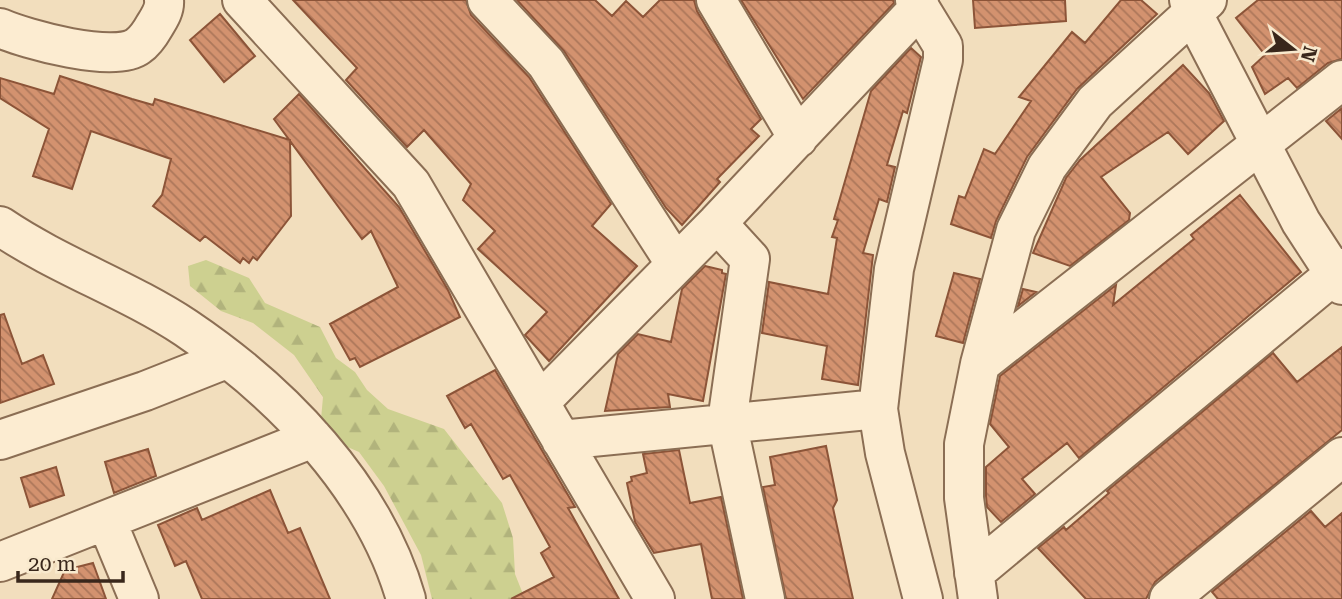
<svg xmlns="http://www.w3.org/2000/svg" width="1342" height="599" font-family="'Roboto Serif',serif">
	<defs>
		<pattern id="forest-firs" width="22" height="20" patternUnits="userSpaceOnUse" patternTransform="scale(1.75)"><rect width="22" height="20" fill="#cdd090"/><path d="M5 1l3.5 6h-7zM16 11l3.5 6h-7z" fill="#b1b37c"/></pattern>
		<pattern id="building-back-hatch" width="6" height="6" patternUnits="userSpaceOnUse" patternTransform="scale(1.75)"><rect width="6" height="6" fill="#d3926f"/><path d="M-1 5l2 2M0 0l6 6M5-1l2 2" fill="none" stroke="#ac775a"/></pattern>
	</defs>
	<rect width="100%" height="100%" fill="#f2debd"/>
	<path fill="url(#forest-firs)" d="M206 260 249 278 265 303 320 327 336 358 355 372 367 390 388 409 444 429 502 503 513 538 515 574 525 599H432L421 555 384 486 359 452 336 442 321 419 323 397 294 355 253 323 221 311 190 286 188 266Z"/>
	<path fill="url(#building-back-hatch)" stroke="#8c5438" stroke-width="2" d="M293 0H466L471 15 529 77 611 204 592 226 637 266 549 361 525 335 547 312 478 249 495 231 463 200 471 184 424 130 407 147 346 80 357 68Z
		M517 0H595L612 16 626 1 643 17 660 0H694L697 11 761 119 751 129 759 136 717 179 720 182 682 225 666 208 564 51Z
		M741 0H893L894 3 803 99Z
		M973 0H1065L1066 21 975 28Z
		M1121 0H1141L1157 14 1077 89 1027 157 996 221 991 238 951 224 959 196 965 198 984 149 995 154 1031 101 1019 97 1072 32 1085 43Z
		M1258 0H1342V59L1328 63 1297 88 1288 78 1265 94 1252 67 1265 55 1236 18Z
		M220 14 255 56 224 82 190 40Z
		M911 48 921 57 907 113 903 111 887 165 895 167 887 202 879 199 863 253 873 255 858 385 822 379 827 346 762 333 769 282 828 294 837 238 832 237 838 220 834 219 871 91Z
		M1183 65 1209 93 1224 121 1188 154 1168 132 1101 177 1130 213 1129 220 1070 266 1033 253 1066 178 1080 160Z
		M60 76 132 99 153 105 155 99 290 140 291 216 257 260 253 257 249 263 243 258 240 263 205 236 200 241 153 206 162 195 171 159 91 131 72 189 33 176 49 129 0 98V78L54 94Z
		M299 94 399 207 448 290 460 317 360 367 355 358 350 360 330 324 398 287 371 231 362 239 274 119Z
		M1342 108V139L1326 121Z
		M1240 195 1301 272 1079 458 1067 443 1022 479 1035 494 1001 522 987 507 986 496V467L1009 447 990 424 1000 376 1116 285 1113 305 1194 239 1191 235Z
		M705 266 722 270V273L726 274 703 401 668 394 670 407 605 411 618 354 638 334 671 342 682 289Z
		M954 273 980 279 963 343 936 336Z
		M1023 289 1036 292 1018 306Z
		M4 314 22 364 43 355 54 384 0 403V315Z
		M1342 347V430L1155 582 1146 599H1086L1038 548 1064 527 1066 530 1109 493 1107 491 1273 353 1297 382Z
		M495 370 575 507 568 508 619 599H511L554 577 541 553 550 547 510 475 503 479 471 424 465 428 447 396Z
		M826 446 837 500 833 508 853 599H786L763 487 775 485 770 457Z
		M148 449 156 476 114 493 105 462Z
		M679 450 690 503 721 497 743 599H712L701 544 654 553 635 522 627 483 632 481 631 477 647 473 643 454Z
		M56 467 64 495 30 507 21 478Z
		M270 490 288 533 300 528 330 599H202L186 561 175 566 158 525 197 508 202 520Z
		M1311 511 1325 527 1342 513V599H1218L1212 592Z
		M93 563 106 599H52L65 570Z"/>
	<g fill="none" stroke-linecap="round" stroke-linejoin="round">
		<defs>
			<path id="minor" d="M242 0 411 184 655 599
				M487 0 546 63 675 263
				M716 0 798 138
				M915 0 943 46V60L894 269 878 409 885 453 923 599
				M1189 0 1192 12 1301 222 1342 285
				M0 28C25 39 115 64 138 46 144 42 151 32 155 25 160 17 165 9 164 0
				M717 223 750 259 727 422 765 599
				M0 226C59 266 127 289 186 328 281 392 374 487 406 599
				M980 364 1342 80
				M540 402 717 223 920 7
				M0 440 145 391 226 359
				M561 440 878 409
				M107 522 139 599
				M0 562 313 438
				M974 573 1342 268
				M978 599 964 498V444L980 364 1016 230 1047 167 1095 102 1207 0
				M1169 599 1342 457"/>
		</defs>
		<use href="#minor" stroke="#8b6e54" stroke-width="42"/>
		<use href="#minor" stroke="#fcecd1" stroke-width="38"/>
	</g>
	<g transform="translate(1293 49) rotate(107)" stroke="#f8e9cd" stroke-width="5" paint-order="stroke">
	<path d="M0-5L12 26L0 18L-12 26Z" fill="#39271b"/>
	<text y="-10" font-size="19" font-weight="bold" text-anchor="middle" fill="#39271b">N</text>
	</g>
	<path d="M18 571v10h105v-10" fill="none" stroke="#39271b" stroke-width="3.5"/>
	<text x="28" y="571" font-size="21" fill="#39271b" stroke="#f8e9cd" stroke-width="5" paint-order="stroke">20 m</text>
</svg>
